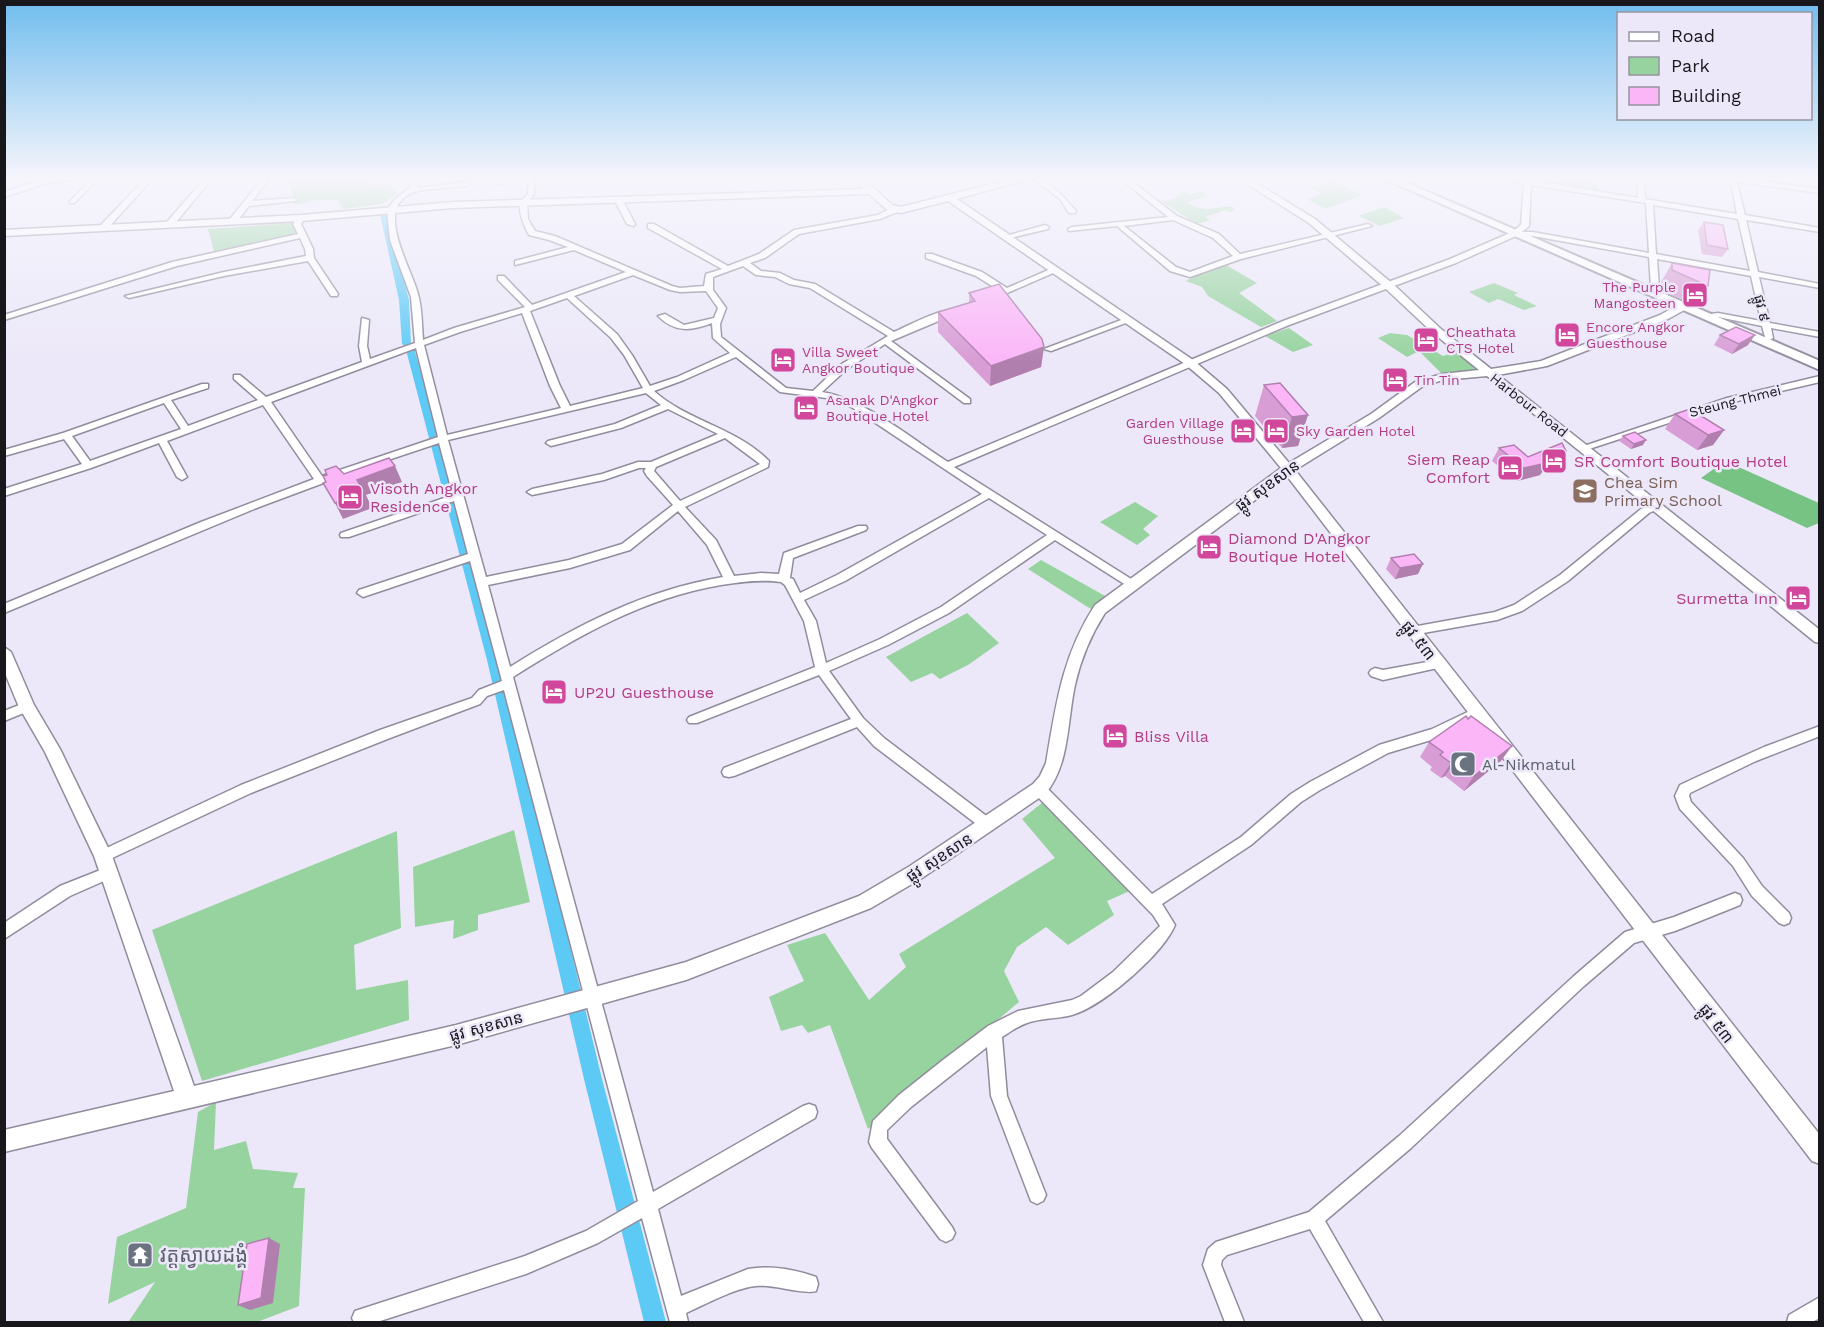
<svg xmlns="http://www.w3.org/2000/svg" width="1824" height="1327" font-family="'Work Sans','Noto Sans Khmer',sans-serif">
	<rect width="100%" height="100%" fill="#ece8f9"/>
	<path fill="#96d39f" d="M363 176 373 186 390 184 398 193 382 204 343 209 338 200H317L295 205 288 177Z
		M1588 176 1583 180 1597 183 1598 190 1554 184 1552 176Z
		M1330 181 1363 195 1325 209 1307 199 1321 194 1310 187Z
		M1184 191 1189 194 1201 191 1208 196 1187 202C1202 213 1214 208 1231 206L1236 210 1230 212 1225 210 1205 217 1210 220 1197 224 1162 202 1177 198 1175 195Z
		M1384 207 1404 218 1380 226 1359 216Z
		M295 223 299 234 214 251 208 229Z
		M1226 265 1257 283 1239 293 1277 321 1261 327 1208 296 1202 287 1186 281 1198 274Z
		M1494 283 1518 293 1514 295 1537 306 1524 310 1498 299 1489 303 1469 292Z
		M1289 328 1313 345 1293 352 1265 336Z
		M1390 333 1407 335 1443 356 1455 352 1465 356 1480 371 1441 373 1419 351 1407 357 1378 338Z
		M1135 502 1158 516 1143 529 1150 535 1137 545 1100 522Z
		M1041 560 1107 597 1094 611 1028 569Z
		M967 613 999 643 968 665 940 679 932 673 911 682 886 657Z
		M1048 798 1132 890 1107 901 1114 915 1068 945 1046 927 1017 947 1004 971 1019 1002 868 1129 830 1025 808 1033 802 1025 781 1031 769 997 804 981 787 945 825 933 869 1000 906 967 899 954 1055 858 1022 819Z
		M514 830 530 902 478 915V930L453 939 454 920 415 927 413 867Z
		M397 831 401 928 354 945 356 990 408 980 409 1020 202 1081 152 930Z
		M216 1102 214 1150 246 1141 253 1169 298 1173 293 1188H305L299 1306 257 1322H124L129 1321 155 1282 108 1304 117 1237 186 1208 198 1112Z"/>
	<path fill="#77c384" d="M1725 461 1819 503V523L1807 528 1701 478Z"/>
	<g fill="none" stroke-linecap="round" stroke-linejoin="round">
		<path fill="#5dcaf6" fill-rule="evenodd" d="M380 214 387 216 409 300 411 346 414 348 501 660 602 1079 666 1322H644L584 1079 487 660 405 346 402 344 399 300Z"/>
		<defs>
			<path id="minor" d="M95 176H102L74 203H70V201Z
				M148 176H155L106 230H100V226Z
				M207 176H214L172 227H166V223Z
				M265 176H272L252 201 293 198 297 200 295 201 249 206 235 224H229V220Z
				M412 176H418L417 188 467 182 470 184 467 186C453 188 423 188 412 193 372 209 414 271 419 298 422 311 422 326 423 340L454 328 525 307 498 280V276H504L532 305 626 272 574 250 515 265V261L568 247 549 240 529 235C523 224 520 215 519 203L528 194V176H534V194L527 203 528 219 535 231 555 236 672 286 680 288 704 286 706 274 722 269 648 228V224H654L728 266 759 254 794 230 878 215 891 208H897V212L880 219 799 234 765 258 750 263 761 271 780 273 794 280 815 284 894 332C910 325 938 309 955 310V314L891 341 970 399V403H964L885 344 847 369 822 392C863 398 912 439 948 462L1283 321 1450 259 1512 232 1521 225 1524 183 1489 176H1507L1638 198V176H1644L1645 199 1737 214 1731 183 1734 178 1751 176 1745 179 1820 189V193L1738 182 1737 183 1745 215 1820 228V232L1746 220 1758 272 1820 284V288L1759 277 1770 323 1820 332V337L1771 328 1773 338 1763 344 1759 341 1765 337 1762 326 1718 317 1704 319V315L1718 313 1761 321 1751 276 1657 259 1659 288 1648 294 1644 292 1651 287 1649 257 1533 236H1516L1456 263 1289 325 954 467 1139 584 1133 588 1129 587 1055 540 949 613 888 645 829 671 863 718 884 738 993 821 995 825 993 829 988 831 983 829 874 746 857 727 734 776 729 777 724 776 722 772 724 768 851 719 819 675 697 723H689L687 720 689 717 815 667 804 621 785 585 781 582C762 579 740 582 721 585 644 598 578 636 513 677L653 1192 803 1106 809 1104 815 1106 817 1112 815 1118 658 1209 681 1296 748 1269C771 1265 794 1269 816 1277L818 1284 816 1291C804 1295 773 1284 756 1286 735 1288 706 1304 686 1313L688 1322H670L642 1218 598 1243 526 1274 377 1322H354L352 1318 355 1311 525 1256 586 1231 638 1201 504 690 487 696 480 704 390 738 251 793 108 860 103 862 98 860 96 856 98 852 241 785 380 730 472 698 479 690 502 681 470 561 363 597 357 593 359 590 468 554 454 501 349 537H341L340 535 341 533 453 495 439 443 361 469 259 507 4 613V604L201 522 314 479 263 405 167 441 187 477 182 480 177 477 159 443 91 468 4 496V489L82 464 64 439 4 456V450L63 433 202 384H208V388L171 400 188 426 258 400 234 379V375H240L266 397 362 362 359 346 362 318 369 320 367 346 370 359 415 343 411 297 390 240 387 210 394 200 411 187ZM1531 185 1646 203 1649 253 1533 232H1522L1529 226ZM1653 205 1738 219 1750 271 1656 254ZM743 266 756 275 775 277 789 284 810 288 888 336 840 365 813 391 786 388 721 337 720 324 726 308 713 290V277ZM633 275 670 290 680 292 706 291 718 308 714 318 684 325 665 314 658 316C675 333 691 331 712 323L713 338 730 353 677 377 650 386 632 355 617 334 574 296ZM567 298 611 338 624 355 643 388 570 406 560 386 530 311ZM522 313 550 386 561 408 447 435 424 345 460 332ZM416 348 438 437 322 476 271 402ZM736 357 780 392 834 399 853 408 982 494 837 575 800 593 793 579 790 578 793 558 866 530 867 528 866 526H858L784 553 779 574 761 573 734 576 716 540 685 507 768 467 769 461C737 428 687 421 654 391L684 380ZM646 393 661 405 615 424 548 441 546 443 551 446 621 428 668 409 718 434 651 462H638L602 474 532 489 527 492 532 495 604 480 639 468H646L644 471 647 476 673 505 622 544 569 560 486 577 448 440ZM164 403 181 429 90 461 72 436ZM725 438 760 464 680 501 654 471 656 467ZM989 498 1047 535 941 607 880 639 826 663 816 621 804 600 845 581ZM678 511 707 545 723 577C645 590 577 625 510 667L488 585 570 568 630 550Z
				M493 176H500V184H496Z
				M1030 176C1046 176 1066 199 1076 211L1075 213H1069L1060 199Z
				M1117 176H1125L1177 216 1219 234 1240 254 1368 224 1372 226 1241 259 1190 277 1170 271 1117 226 1069 231 1068 229 1072 227 1168 217ZM1173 220 1213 238 1233 256 1190 272 1176 267 1124 226Z
				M617 200 623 201 635 224 634 226 627 224 615 201Z
				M298 216 305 218 301 224 313 249 314 258 338 294 337 296H331L308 261 224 276 129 298 125 296 224 272 306 256 305 249 300 238 177 266 4 320V315L172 262 298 234 293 224Z
				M1045 225 1049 227 1048 229 1006 239 1002 237Z
				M926 254H932L982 272 1007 288 1053 268 1060 270 991 300H988V296L1000 291 976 276 926 258Z
				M1124 319 1131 321 1051 351 1044 349Z
				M1820 376V382L1733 402 1586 450H1580L1578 448 1727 398Z
				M1657 504 1662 507 1649 513 1568 581 1522 611 1497 620 1412 635 1406 631 1412 627 1495 612 1514 605 1560 575 1641 509Z
				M1438 660 1442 661 1444 664 1442 667 1383 680 1371 676 1369 673 1371 670 1375 668 1383 670Z
				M27 702 31 704 33 707 31 710 4 721V711Z
				M1476 708 1480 710 1482 713 1480 716 1441 737 1388 753 1320 790 1301 802 1251 845 1162 904 1175 925C1163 954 1103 1006 1072 1015 1057 1019 1041 1018 1027 1023 1018 1026 1010 1032 1002 1037L1007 1096 1046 1195 1043 1201 1037 1204 1031 1201 991 1096 987 1047 911 1107 887 1130V1139L952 1227 955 1233 952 1239 946 1242 940 1239 872 1148 869 1142 873 1121 899 1095 943 1060 988 1026 1018 1011 1072 1000 1081 996 1113 972 1160 926 1153 915 1034 793 1032 789 1034 785 1039 783 1044 785 1152 894 1241 837 1291 794 1310 782 1379 745 1432 729Z
				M1820 726V736L1756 761 1690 793 1689 796 1691 802 1743 858 1762 886 1789 913 1791 918 1789 923 1784 925 1779 923 1752 896 1733 866 1680 809 1675 796 1680 785 1697 777 1764 747Z
				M108 867 113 869 115 873 113 877 70 896 4 939V923L60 886Z
				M1735 893 1740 895 1742 900 1740 905 1675 931 1634 943 1584 986 1411 1148 1325 1221 1383 1322H1364L1310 1229 1227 1255 1222 1260 1221 1265 1244 1322H1225L1203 1265 1208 1249 1216 1242 1309 1212 1399 1136 1574 976 1625 932 1674 917Z
				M1820 1297V1318L1812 1322H1787L1789 1315Z"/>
			<path id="tertiary" d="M64 176H97L47 183 4 197V192L43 179Z
				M851 176H861L892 205 901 207 1023 176H1039L957 199 1193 360 1227 389 1289 463 1371 414 1415 382 1442 374 1479 370 1433 333 1385 288 1309 223 1234 176H1245L1315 219 1393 284 1441 329 1491 369 1541 361 1660 315 1678 305H1686V309L1668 319 1547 366 1498 375 1820 630V643L1815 642 1487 376 1443 380 1423 386 1379 418 1295 470 1820 1135V1164L1812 1161 1287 476 1105 613C1091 635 1081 658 1075 685 1067 721 1070 765 1045 794L922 878 871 908 686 980 456 1045 4 1152V1130L174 1091 94 856 45 752 19 707 4 671V647L11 652 34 705 60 749 112 856 194 1086 456 1025 686 962 859 896 910 866 1033 784 1040 776 1046 763C1056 705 1062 656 1095 605L1281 468 1219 393 1185 364 948 201 901 213 886 209 869 194 453 208 301 221 4 236V230L301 215 453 202 864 189Z"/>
			<path id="secondary" d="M1378 176H1391L1820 361V370Z"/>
		</defs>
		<use href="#minor" stroke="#918c9c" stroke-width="3"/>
		<use href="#tertiary" stroke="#918c9c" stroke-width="3"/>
		<use href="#secondary" stroke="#918c9c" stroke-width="4"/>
		<use href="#minor" fill="#fff" fill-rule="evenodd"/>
		<use href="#tertiary" fill="#fff" fill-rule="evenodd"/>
		<use href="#secondary" fill="#fff" fill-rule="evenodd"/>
	</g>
	<path fill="#d89dd5" d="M1704 222 1728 249 1722 257 1702 254 1698 230Z
		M1672 263 1708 286 1696 305 1660 290 1661 282Z
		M969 293 1044 347 1041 367 990 386 938 332V312L969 303Z
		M1720 335 1748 345 1732 354 1714 345Z
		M1264 385 1308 415 1298 446 1282 448 1255 416Z
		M1675 414 1724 430 1713 445 1697 450 1665 429Z
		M1623 436 1643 445 1631 449 1619 441Z
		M1499 448 1528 457 1566 451 1559 464 1542 472 1540 475 1517 481 1492 461Z
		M1391 558 1418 574 1395 579 1386 569Z
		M1429 742 1501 761 1464 791 1445 776 1441 778 1430 770 1432 767 1420 757Z"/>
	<path fill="#b07fae" d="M1755 335 1748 345 1732 354 1739 344Z
		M1044 347 1041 367 990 386 991 366Z
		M1308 415 1298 446 1282 448 1292 417Z
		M1724 430 1713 445 1697 450 1708 435Z
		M1646 440 1643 445 1631 449 1634 444Z
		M1566 451 1559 464 1542 472 1540 475 1517 481 1524 468 1546 461Z
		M395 466 402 482 366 495 372 508 343 519 335 503 357 480Z
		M1423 564 1418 574 1395 579 1400 568Z
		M1512 746 1501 761 1464 791 1474 776Z
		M1455 761 1445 776 1441 778 1451 763Z
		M269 1238 280 1244 273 1303 250 1310 238 1305Z"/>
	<path fill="#fbb6f8" stroke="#b07fae" stroke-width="1.5" d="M1704 222 1723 225 1728 249 1707 245Z
		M1672 263 1710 270 1708 286 1672 270Z
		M999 284 1042 339 1044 347 991 366 938 312 975 301 969 293Z
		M1736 327 1755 335 1739 344 1720 335Z
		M1280 383 1308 415 1292 417 1264 385Z
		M1690 409 1724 430 1708 435 1675 414Z
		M1635 432 1646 440 1634 444 1623 436Z
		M1562 443 1566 451 1546 461 1547 463 1524 468 1499 448 1514 445 1528 457Z
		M389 458 395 466 357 480 364 492 335 503 323 483 326 482 323 476 327 475 325 470 336 466 344 474Z
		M1414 554 1423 564 1400 568 1391 558Z
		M1466 716 1468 719 1471 716 1512 746 1474 776 1455 761 1451 763 1440 755 1443 752 1429 742Z
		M269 1238 261 1298 238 1305 247 1244Z"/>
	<linearGradient id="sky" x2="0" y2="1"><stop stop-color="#70bdee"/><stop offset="0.49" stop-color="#f6f5fc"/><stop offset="1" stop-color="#f6f5fc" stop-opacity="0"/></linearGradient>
	<rect width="1824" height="362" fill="url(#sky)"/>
	<defs>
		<symbol id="hotel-square" viewBox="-11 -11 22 22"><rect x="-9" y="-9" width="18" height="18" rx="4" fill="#d1479c" stroke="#ece8f9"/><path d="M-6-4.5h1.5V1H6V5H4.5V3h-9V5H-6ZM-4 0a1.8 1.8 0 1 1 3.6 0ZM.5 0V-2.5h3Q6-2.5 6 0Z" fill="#fff"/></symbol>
		<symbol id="school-square" viewBox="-11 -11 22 22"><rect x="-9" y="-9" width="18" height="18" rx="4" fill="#8d6e63" stroke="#ece8f9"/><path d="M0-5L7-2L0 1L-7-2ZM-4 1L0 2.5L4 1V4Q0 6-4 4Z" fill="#fff"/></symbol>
		<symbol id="mosque-square" viewBox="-11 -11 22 22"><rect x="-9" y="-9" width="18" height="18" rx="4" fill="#6b7280" stroke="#ece8f9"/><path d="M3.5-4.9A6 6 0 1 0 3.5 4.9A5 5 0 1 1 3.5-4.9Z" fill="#fff"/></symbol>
		<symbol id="temple-square" viewBox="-11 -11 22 22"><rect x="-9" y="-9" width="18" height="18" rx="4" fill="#6b7280" stroke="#ece8f9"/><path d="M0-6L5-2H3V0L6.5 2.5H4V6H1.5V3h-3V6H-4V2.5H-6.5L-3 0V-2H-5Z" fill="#fff"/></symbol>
	</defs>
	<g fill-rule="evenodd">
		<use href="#hotel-square" x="1680" y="280" width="30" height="30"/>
		<use href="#hotel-square" x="1552" y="320" width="30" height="30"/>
		<use href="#hotel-square" x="1411" y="325" width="30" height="30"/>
		<use href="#hotel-square" x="768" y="345" width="30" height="30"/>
		<use href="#hotel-square" x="1380" y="365" width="30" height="30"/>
		<use href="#hotel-square" x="791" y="393" width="30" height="30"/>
		<use href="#hotel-square" x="1228" y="416" width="30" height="30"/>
		<use href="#hotel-square" x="1261" y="416" width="30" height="30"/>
		<use href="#hotel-square" x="1539" y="446" width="30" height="30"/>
		<use href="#hotel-square" x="1495" y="453" width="30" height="30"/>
		<use href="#school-square" x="1570" y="476" width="30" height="30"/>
		<use href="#hotel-square" x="335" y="482" width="30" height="30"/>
		<use href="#hotel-square" x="1194" y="532" width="30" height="30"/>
		<use href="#hotel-square" x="1783" y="583" width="30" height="30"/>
		<use href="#hotel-square" x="539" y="677" width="30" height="30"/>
		<use href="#hotel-square" x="1100" y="721" width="30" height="30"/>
		<use href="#mosque-square" x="1448" y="749" width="30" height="30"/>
		<use href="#temple-square" x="125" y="1240" width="30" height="30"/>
	</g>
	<g text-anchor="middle" stroke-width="5" stroke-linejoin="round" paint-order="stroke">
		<g font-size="14" fill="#b23c85" stroke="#ece8f9" text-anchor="start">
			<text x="1676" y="292" text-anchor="end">The Purple<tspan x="1676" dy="16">Mangosteen</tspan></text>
			<text x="1586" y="332">Encore Angkor<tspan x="1586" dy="16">Guesthouse</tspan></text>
			<text x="1446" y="337">Cheathata<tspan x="1446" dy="16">CTS Hotel</tspan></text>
			<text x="802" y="357">Villa Sweet<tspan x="802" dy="16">Angkor Boutique</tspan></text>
			<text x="1414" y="385">Tin Tin</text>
			<text x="826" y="405">Asanak D'Angkor<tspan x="826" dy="16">Boutique Hotel</tspan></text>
			<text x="1224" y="428" text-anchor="end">Garden Village<tspan x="1224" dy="16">Guesthouse</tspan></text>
			<text x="1296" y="436">Sky Garden Hotel</text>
		</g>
		<g font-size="14" fill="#18171c" stroke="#ece8f9">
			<text transform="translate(1762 308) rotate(77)" y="5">ផ្លូវ ៩</text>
			<text transform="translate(1735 401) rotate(-14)" y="5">Steung Thmei</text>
			<text transform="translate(1529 405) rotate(38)" y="5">Harbour Road</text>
		</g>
		<g font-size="16" fill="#b23c85" stroke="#ece8f9" text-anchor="start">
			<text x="1490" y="465" text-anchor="end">Siem Reap<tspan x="1490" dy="18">Comfort</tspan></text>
			<text x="1574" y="467">SR Comfort Boutique Hotel</text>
			<text x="370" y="494">Visoth Angkor<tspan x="370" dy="18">Residence</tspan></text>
			<text x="1228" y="544">Diamond D'Angkor<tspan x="1228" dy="18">Boutique Hotel</tspan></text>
			<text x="1778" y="604" text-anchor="end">Surmetta Inn</text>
			<text x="574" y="698">UP2U Guesthouse</text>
			<text x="1134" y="742">Bliss Villa</text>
		</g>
		<g font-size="16" fill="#785e54" stroke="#ece8f9" text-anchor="start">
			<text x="1604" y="488">Chea Sim<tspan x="1604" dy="18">Primary School</tspan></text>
		</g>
		<g font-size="16" fill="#18171c" stroke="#ece8f9">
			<text transform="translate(1267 485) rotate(-36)" y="6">ផ្លូវ សុខសាន</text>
			<text transform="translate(1419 640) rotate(52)" y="6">ផ្លូវ ៥៣</text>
			<text transform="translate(939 857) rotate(-33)" y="6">ផ្លូវ សុខសាន</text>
			<text transform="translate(1717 1023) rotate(52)" y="6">ផ្លូវ ៥៣</text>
			<text transform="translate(486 1026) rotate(-15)" y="6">ផ្លូវ សុខសាន</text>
		</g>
		<g font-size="16" fill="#5b616d" stroke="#ece8f9" text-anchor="start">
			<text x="1482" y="770">Al-Nikmatul</text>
		</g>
		<g font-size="20" fill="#5b616d" stroke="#ece8f9" text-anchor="start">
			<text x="160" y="1262">វត្តស្វាយដង្គំ</text>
		</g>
	</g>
	<rect width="1824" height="1327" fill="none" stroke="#18171c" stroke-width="12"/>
	<rect x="1617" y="12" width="195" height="108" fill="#ece8f9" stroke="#9794a1" stroke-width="1.5"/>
	<rect x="1629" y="32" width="30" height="9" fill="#ffffff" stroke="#9794a1" stroke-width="1.5"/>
	<text x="1671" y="42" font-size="18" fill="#18171c">Road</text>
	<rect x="1629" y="57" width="30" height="18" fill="#96d39f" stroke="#9794a1" stroke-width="1.5"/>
	<text x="1671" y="72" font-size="18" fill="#18171c">Park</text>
	<rect x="1629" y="87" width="30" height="18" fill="#fbb6f8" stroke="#9794a1" stroke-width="1.5"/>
	<text x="1671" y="102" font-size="18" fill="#18171c">Building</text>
</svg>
